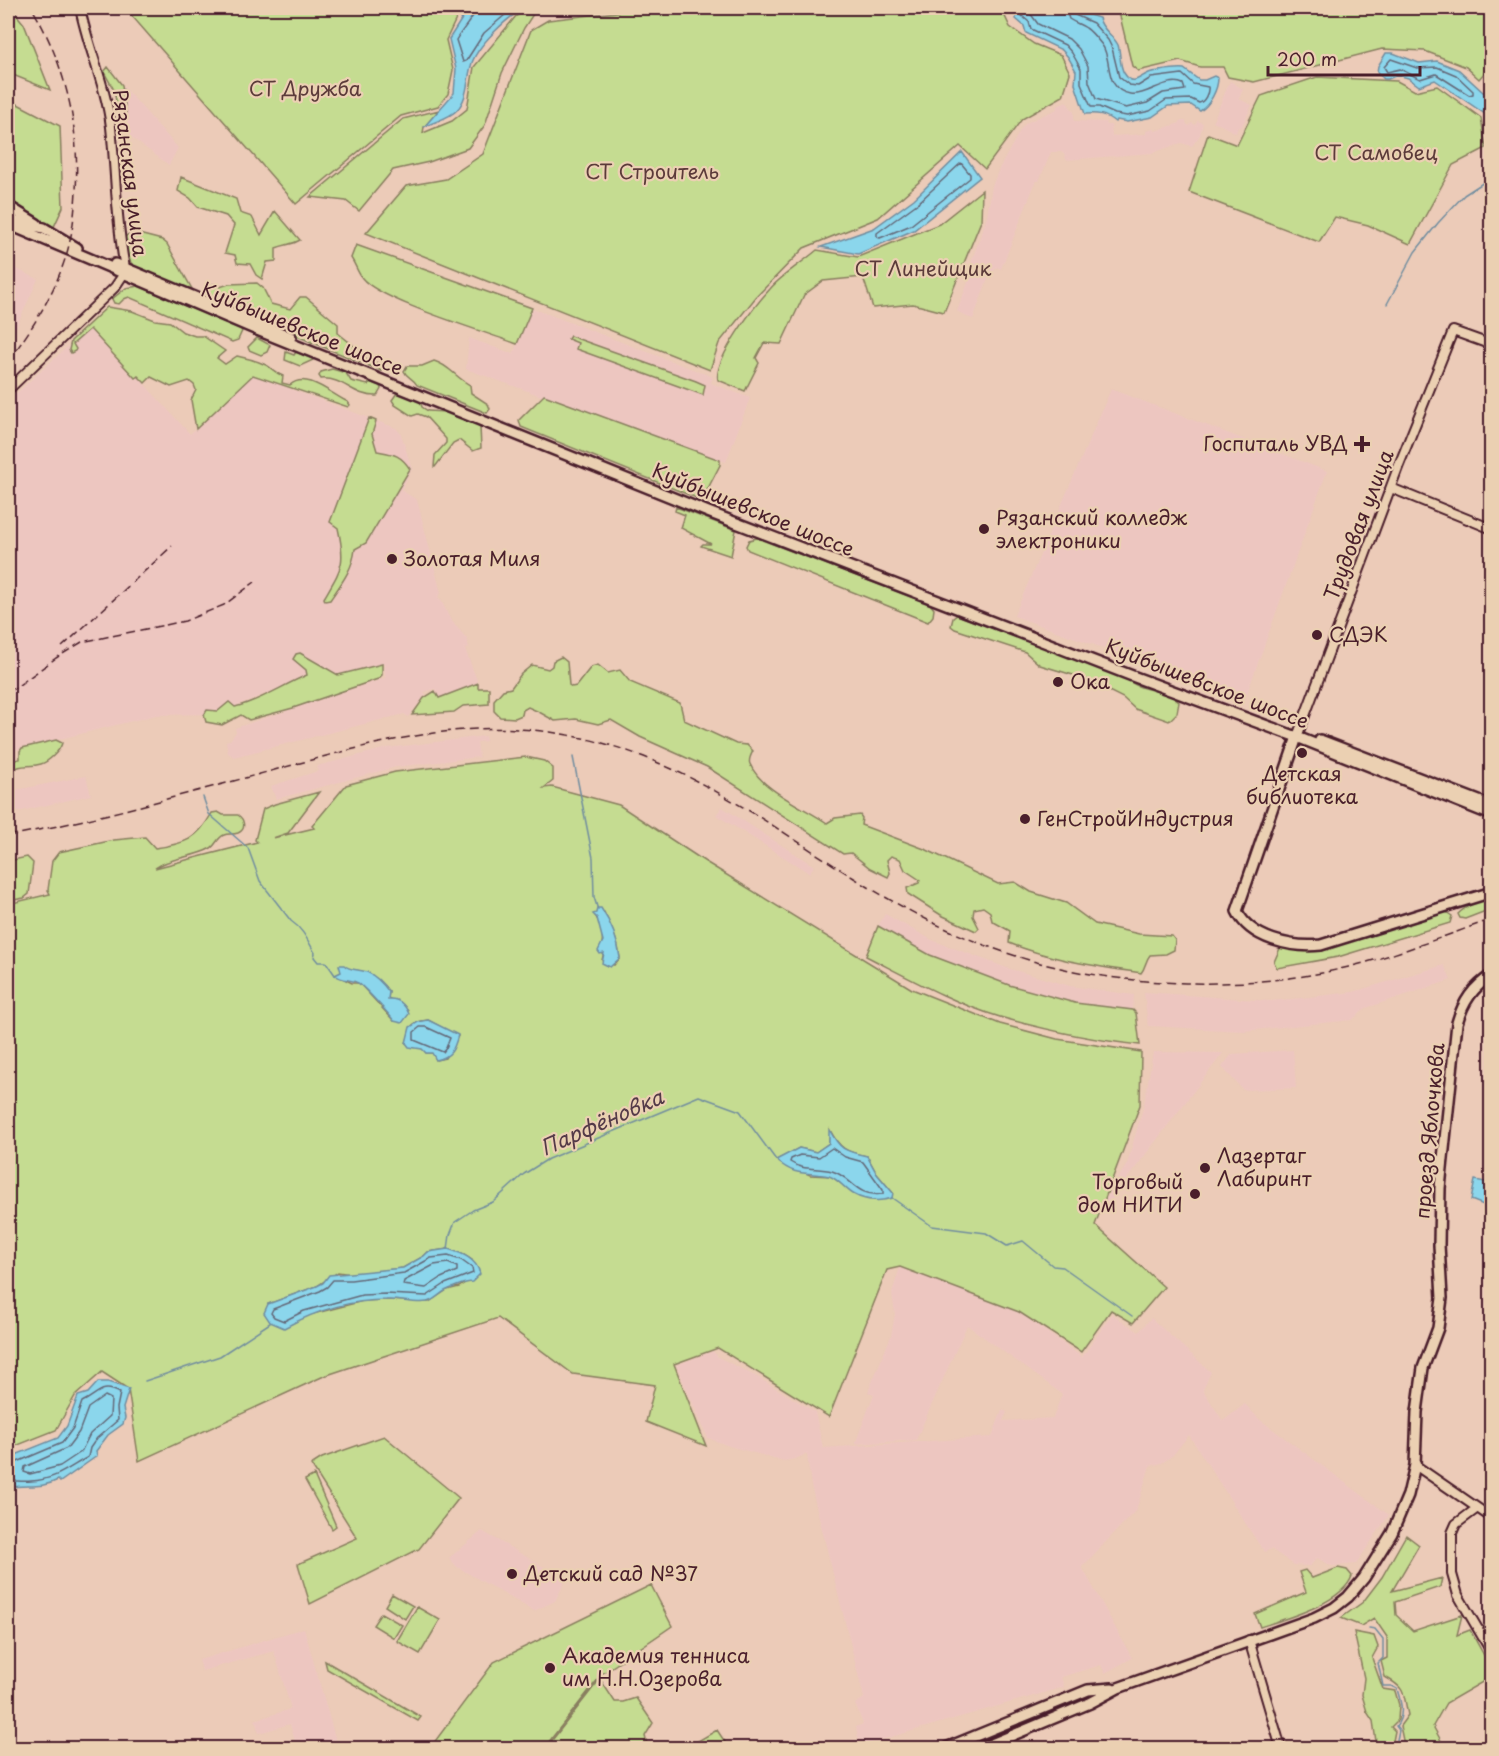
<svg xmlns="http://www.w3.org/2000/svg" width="1499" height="1756" font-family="'Playpen Sans',sans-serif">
	<rect width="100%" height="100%" fill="#eccbb8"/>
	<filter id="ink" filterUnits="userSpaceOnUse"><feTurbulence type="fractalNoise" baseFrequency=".0167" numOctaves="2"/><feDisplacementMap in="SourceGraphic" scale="12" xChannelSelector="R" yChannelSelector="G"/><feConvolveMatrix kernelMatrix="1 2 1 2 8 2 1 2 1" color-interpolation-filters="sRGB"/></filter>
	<g filter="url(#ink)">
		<path fill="#edc6c0" d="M1230 81 1243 89 1239 99 1252 105 1241 128 1238 127 1236 133 1213 121Z
			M122 85 178 148 169 165 128 135Z
			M1066 101 1074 112V121L1106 122V125H1111L1112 136 1146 134V131L1154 129 1155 131 1180 123V121H1186V124L1190 126 1191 123 1196 125 1197 121 1203 123 1200 135 1192 146 1181 143 1152 153 1066 160 1065 155 1061 152H1051L1039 181H1036L1001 269 997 267 989 276 973 319 967 317 957 311 974 267 972 266V260L987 217 992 186 999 169 1021 129 1026 123 1057 109 1056 107Z
			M8 265 38 279 8 345Z
			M532 308 713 377 711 383 750 398 726 462 466 369 469 338 513 354Z
			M88 328 135 379 138 377 190 434 253 375 396 428 401 434 412 469 401 490 417 500 441 593 438 597 441 600 450 619 467 639 469 648 465 649 478 683 439 698 435 689 424 692 426 695 408 717 404 714 234 757 228 753 226 741 230 740 236 732 235 728 385 678 384 664 283 687 216 714 156 715 8 752V401Z
			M1111 389 1327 471 1245 699 1014 616Z
			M485 736 486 741 477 742 479 757 396 767 276 799 271 786 318 771 317 766 387 748Z
			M86 776 91 795 8 814V793L11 791Z
			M722 807 814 866 809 873 716 815Z
			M885 914 932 940 1007 968 1070 986 1134 995 1133 1010 1075 1003 1009 985 930 955 878 926Z
			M1444 965 1451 980 1366 1008 1352 1020 1244 1031 1148 1026 1144 992 1270 1001 1301 998 1353 992Z
			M1293 1050 1296 1088 1243 1090 1222 1067 1232 1054Z
			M1153 1052 1223 1053 1104 1209 1101 1206 1127 1164 1144 1105Z
			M900 1267 1019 1312 1082 1357 1112 1314 1139 1332 1151 1318 1211 1372 1203 1390 1223 1421 1245 1404 1259 1419 1389 1515 1356 1564 1332 1566 1317 1558 1310 1566 1294 1565 1271 1549 1265 1552 1260 1546 1189 1435 1173 1455 1162 1463 1150 1466 1136 1510 1082 1567 1132 1658 1105 1673 1101 1665 1061 1677 1064 1687 860 1746 856 1727 863 1724 855 1704 864 1698 811 1485 807 1454 795 1459 784 1461 729 1446 708 1438 676 1365 713 1351 718 1357 759 1378 815 1412 823 1448 992 1437 1002 1410 1007 1412 1003 1421 1053 1418 1062 1394 967 1325 916 1440 855 1444 874 1394 868 1392 891 1336 895 1314 892 1293Z
			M482 1531 566 1580 555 1601 534 1611 457 1567 449 1558Z
			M304 1628 338 1748H297L290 1724 259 1733 255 1720 291 1709 274 1651 202 1671 199 1660Z"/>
		<path fill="#c5dc91" stroke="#887e5e" stroke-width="1.5" fill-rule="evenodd" d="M8 8H11L24 24 50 90 8 73Z
			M125 8H468L457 17 446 40 453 70 448 94 438 106 401 116 296 204Z
			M531 8H547L533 14 524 28 502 73 485 125 468 148 429 162 393 170 359 211 346 201 310 197 403 119 439 110 424 127 423 133 452 121 467 109 474 67 516 16Z
			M627 8H1001L1010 27 1034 44 1061 55 1070 73 1063 96 1022 119 985 169 960 146 878 218 804 248 756 297 719 343 710 370 366 233 406 186 446 179 483 154 531 30 548 20 617 12Z
			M1118 8H1491V65L1479 79 1466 67 1425 51 1382 49 1254 82 1228 77 1223 67H1200L1180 61 1138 71 1132 66Z
			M108 67 122 85 126 113 118 112 114 90 104 72Z
			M1317 77 1397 81 1415 91 1437 86 1481 118 1486 148 1453 165 1410 244 1368 225 1335 217 1319 242 1189 192 1208 134 1237 145 1261 96Z
			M8 99 60 126 63 207 52 231 8 200Z
			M181 177 236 199 240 213 252 217 261 235 275 211 300 240C292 245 285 244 276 248V261L267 262 262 279 256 275 250 264 237 263 235 255 225 253 234 225 226 216 198 207 190 198 178 191Z
			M982 190 981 221 944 312 913 304 873 308 863 277 823 281 804 295 781 344 764 343 756 358 759 363 745 391 718 380C713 360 756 304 770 289 783 274 802 263 817 250L858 257 939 224Z
			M131 232 162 240 167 244 192 289V292C179 287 144 276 135 268 128 261 125 247 125 237Z
			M356 245 532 308 517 344C486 332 380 301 362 278 358 273 355 264 351 258Z
			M257 283 263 288 271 304 290 309 300 297H306L338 324V333L354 346 355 354 382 365 384 369 382 371 282 330C274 315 268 315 251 313L247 316 208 301 207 293 209 285 215 284 220 287 229 284Z
			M139 286 240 329 242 331 238 340 232 342 129 297 124 299 119 304 114 303 112 299 126 288Z
			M107 307 132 311 155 320 170 322 183 332 195 336H203L225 351 217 358 225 364 237 356C247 358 257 361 266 365 272 368 275 373 283 376L282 383 290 385C307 370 333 396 348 402L350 405 348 407 253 375 196 429 191 400 196 390 194 385 189 381 171 387 151 377 145 383 138 376 135 378 90 329 73 344 76 349 75 351 71 353 69 350 71 341Z
			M570 336 696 381 705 385 703 395 576 349 578 343 568 339Z
			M257 338 270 345 267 352 261 355 249 350 248 347Z
			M286 352 294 355 296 352 313 359V360L300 366 285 360Z
			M434 361C449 365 456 378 470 385L471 393 488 404 490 409 487 413 417 385C413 378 407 378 404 371L407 366H422Z
			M332 369 346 373 351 381 368 385 370 382 380 386 381 389 377 396C353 397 344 377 321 379L319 376 321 372Z
			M397 393 420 401 422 407 428 411 446 412 478 425 480 427 481 448 473 451 459 440 453 443 435 467H434L435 455 446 443V439L426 417 418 414 412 416 395 405 392 400Z
			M544 395 720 460V465L704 496 699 499 521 427 519 420Z
			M369 418 376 421 372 434 377 451C393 454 400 454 410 469L366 543 355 549C353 569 341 584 330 600L325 601 324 598C342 567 346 564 338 528L330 522Z
			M676 507 736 530 731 556 701 546 703 544H711L681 528 685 515 675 511Z
			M757 538 930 604 934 609 933 616 928 622 748 550 746 546 749 540Z
			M957 615 1126 678C1140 693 1164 687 1179 702L1177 713 1169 721 1135 709 1123 698 1083 678 1040 665 1025 652 955 629 951 626 953 618Z
			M300 653 338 675 382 664V675L378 679 293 708 249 720 241 715 222 725 206 722 204 715 207 710 218 711 229 702 235 707C260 701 283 685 307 675L306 670 293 659 296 654Z
			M561 657 567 662 569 685 572 687 576 686 591 667 598 665 608 673 620 670 630 682 680 703 684 720 736 744 747 745 753 751C751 755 748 760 750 764 760 789 805 808 827 823L835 818 860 815 862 818 861 825 927 850 998 884 1015 882 1031 892 1066 903 1095 924 1139 934 1172 936 1175 940 1174 950 1166 954 1150 955C1145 961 1146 967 1141 973 1096 966 1051 960 1009 943L1010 931 992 921 990 912 983 907 974 909 973 916 979 928 976 931 941 915 908 894 907 888 919 883 920 880 905 870 900 859 891 856 887 860 890 873 888 877 870 868 851 853 843 854 707 767 640 737 611 720 598 724 576 719 555 721 539 712 528 707 523 710 522 715 515 718 500 717 494 711V700L503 690 511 688 521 674 532 665 548 669 552 666 553 661Z
			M478 683V688H489V704L463 706 454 712 412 715 424 698 435 691 439 698Z
			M56 740 62 743C60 751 48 762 41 764 26 768 23 762 8 773V741L15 760 20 759V751L22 748Z
			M526 757 544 761 553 768V781L544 788 552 787 619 805 704 861 912 989 1000 1024 1057 1039 1141 1052 1140 1105 1095 1225 1164 1287 1133 1323 1111 1310 1081 1352 1019 1312 900 1267 887 1270 829 1417 718 1348 674 1364 706 1446 646 1422 655 1385 573 1374 498 1318 324 1376 139 1461 128 1389 102 1372 75 1396 56 1430 8 1449V904L50 894 48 890 52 861 59 852 114 840 145 837 155 848C185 844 197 840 212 813L218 812 223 815H238C244 819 247 829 238 833 233 835 228 833 224 835 218 837 216 845 211 848 194 858 170 857 155 868L257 842 255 840 263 809 275 804 319 792 288 833 273 838 314 828 312 826 346 785 395 772ZM604 912C611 928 618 940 620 958L614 965 602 960 604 952 601 947C605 937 600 922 594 914ZM348 969C366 970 379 978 389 992L388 998 404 1006 408 1011 394 1021 359 983H352L336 975ZM428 1020 458 1036 445 1058 436 1060 433 1053H426L423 1049 406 1043C412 1028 408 1022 428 1020ZM830 1130C840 1149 846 1152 867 1156L877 1174 893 1193 843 1185 831 1176 810 1175 777 1160 799 1148 816 1152 829 1143ZM448 1249 464 1255 472 1260 466 1282 459 1287 447 1290 429 1302 386 1300 363 1301 305 1316 284 1327 268 1304 317 1286 338 1272 351 1274 403 1268 424 1256 428 1252Z
			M27 857 33 863 29 894 24 898 8 901V861Z
			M1491 897V909L1465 919 1460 918 1458 914C1467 905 1479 901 1491 897Z
			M1446 912 1452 916 1450 923 1338 957 1277 968 1274 962 1281 946 1291 949 1322 950Z
			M878 926 930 955 1009 985 1075 1003 1133 1010 1136 1013 1140 1045C1092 1040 1046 1030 1000 1017 953 1003 909 978 866 956Z
			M384 1436 459 1498 419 1549 310 1604 298 1564 357 1538 311 1465 322 1458Z
			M314 1475 336 1526 332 1529 305 1480Z
			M1406 1535 1419 1545 1392 1591 1442 1578 1440 1587 1395 1602 1396 1615 1413 1631 1462 1615 1457 1635 1470 1630 1491 1668V1677L1446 1703 1433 1726 1445 1748H1415L1404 1745 1400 1726 1408 1715C1403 1693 1407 1689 1385 1677L1381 1661 1387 1658V1637L1374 1618 1361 1626 1341 1618 1363 1602 1382 1577Z
			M1338 1568 1347 1570 1352 1576C1343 1603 1285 1619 1260 1627L1255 1614 1306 1592 1299 1572 1305 1570 1312 1578Z
			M651 1585 672 1626 602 1674 544 1748H430L494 1662Z
			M392 1594 413 1606 405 1619 385 1606Z
			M417 1607 440 1620 420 1654 397 1641Z
			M381 1613 402 1625 394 1638 373 1625Z
			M1354 1632 1374 1636 1378 1647 1372 1658 1383 1689 1395 1691 1399 1705 1398 1720 1391 1727 1395 1731 1393 1741 1400 1748H1377L1373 1721 1367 1712 1362 1695 1364 1678Z
			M325 1661 421 1717 418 1721 327 1669Z
			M600 1679 615 1702H623L636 1698 653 1723 645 1736 648 1748H546Z
			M1086 1696 1088 1699 1085 1702 1005 1735 1001 1733 1002 1728Z
			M717 1730 729 1748H686Z"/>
		<path fill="#8bd6ec" stroke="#718d9f" stroke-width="1.5" d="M473 8H524C507 18 476 46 471 66 467 80 468 98 457 110 450 118 433 122 424 127L454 93 456 69 449 39 463 17Z
			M1017 8H1077L1083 13 1099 18C1101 29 1113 35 1118 45 1121 54 1119 65 1124 73 1134 89 1141 74 1152 72 1161 71 1175 68 1184 69L1199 80H1205L1214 76 1218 78C1218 89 1210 105 1200 111L1191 105 1168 106 1152 117 1127 122 1117 120 1115 122C1105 114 1098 113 1085 114L1075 84 1076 71 1068 57 1062 50 1026 33 1024 26 1016 19Z
			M1386 53H1393L1419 63 1437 61 1459 70 1483 92 1491 93V118L1435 80 1419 86 1408 78 1398 75 1388 79H1384L1377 72 1378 66Z
			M962 152 980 177 914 230 858 254 821 247 874 228 914 199Z
			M597 908H601C611 923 618 940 620 958L610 967 602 963 604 953 600 954 598 951 603 941 597 918 593 914 596 913Z
			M339 965H344C350 971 359 969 367 972 376 976 384 985 389 992L388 999C398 998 405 1004 409 1014L402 1023 394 1021C390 1015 362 985 358 983 350 979 343 981 335 975L341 972Z
			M428 1020 458 1035C454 1050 451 1057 436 1060L432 1053H426L422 1049 409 1047 406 1043 410 1027 418 1022Z
			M829 1129C840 1150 844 1151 867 1156L877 1174 893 1193 892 1198C881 1202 866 1201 855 1195 846 1191 839 1179 829 1176 806 1171 797 1178 776 1160L799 1148 816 1152 829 1143Z
			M1475 1180 1491 1183V1208L1471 1200Z
			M448 1249C462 1253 477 1259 480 1274L472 1282C465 1282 454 1287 447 1290 440 1293 434 1301 427 1302 414 1304 399 1299 386 1300 351 1300 315 1311 284 1328L270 1322 264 1313 268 1304 317 1286 323 1283 329 1275 403 1268 424 1256 428 1252Z
			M98 1382H108L129 1389 123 1408 125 1418 123 1424 108 1435 96 1451 97 1456 60 1482 58 1480C39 1490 25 1483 8 1488V1458L58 1438 67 1426 78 1396 88 1393Z"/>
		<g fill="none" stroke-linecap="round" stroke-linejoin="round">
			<path stroke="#646878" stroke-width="1.5" d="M477 8C475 16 461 31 456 40L463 62 466 61 484 33 513 8
				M1022 8V16L1029 22 1031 29 1065 45 1072 53 1081 69V83L1091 107H1099L1115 114 1127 116 1150 111 1166 100 1191 99 1199 103C1204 102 1209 93 1208 87L1193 84 1182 74 1151 78 1138 86 1129 85 1119 77 1112 48 1108 40 1093 23 1075 15 1073 8
				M1030 8V13L1038 24 1069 39 1079 49 1088 66 1089 82 1096 99 1126 108 1147 103 1163 93 1185 90 1183 84C1168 76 1146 97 1130 94 1103 89 1113 60 1102 45 1098 40 1091 31 1086 28 1080 24 1075 23 1069 19L1065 8
				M1391 59 1417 68 1437 67 1456 75 1473 91V94L1469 95 1436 74 1420 79 1400 69 1387 72 1384 67Z
				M961 163 970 174V178L911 225 880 238 877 237V233L918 203Z
				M426 1027 450 1038 446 1048 443 1052 414 1040V1032L420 1027Z
				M832 1148 845 1157 863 1162 883 1190V1194C856 1198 851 1176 832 1171 817 1167 803 1171 790 1162L791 1159 800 1155 819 1157Z
				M448 1256 461 1260 472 1268 473 1273 445 1284 427 1296 386 1294 362 1295 304 1311 284 1321 274 1317 271 1313 273 1309 320 1291 327 1287 333 1280H351L404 1273 431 1258Z
				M448 1263 457 1267V1271L441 1278 426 1288 403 1285 404 1281 434 1265Z
				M105 1396 111 1399 110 1416 90 1434 81 1452 60 1466 30 1474 24 1472 25 1467 67 1448 79 1432 88 1408Z
				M8 1464 15 1463 62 1443 73 1428 82 1402C99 1394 101 1383 120 1393L117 1408 118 1420 97 1438 90 1448 88 1457C68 1468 55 1480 31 1481 23 1482 16 1480 8 1482"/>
			<path stroke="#718d9f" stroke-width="1.5" d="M1387 304 1415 252 1438 223 1464 195 1492 177
				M573 757 593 858 594 897 598 910
				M203 797 209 814 248 848 260 881 291 921C303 929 308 941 315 953L314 957 318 962H326L335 975
				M892 1198 932 1226 986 1233 1007 1246 1023 1241 1053 1266 1063 1267 1132 1316
				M448 1249 450 1235 455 1222 473 1210 493 1202 524 1174 548 1159 699 1096 740 1111 776 1160
				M145 1381 220 1356 270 1323
				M1369 1628 1375 1629 1383 1639V1658L1378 1663 1383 1686H1391L1397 1689C1401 1702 1405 1715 1396 1726L1399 1730 1397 1740 1404 1748"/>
			<defs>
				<path id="tertiary" d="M80 8C88 48 106 86 111 127 116 174 116 222 125 268
					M8 390 115 287 123 275
					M1391 488 1492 529
					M1297 737 1399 465 1453 331 1492 345
					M1415 1465 1492 1518
					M1476 1509 1456 1524 1452 1533V1574L1458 1595 1492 1653
					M1249 1640 1281 1748"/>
				<path id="secondary" d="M1297 737 1237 911C1250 939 1292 948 1321 945L1492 892"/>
				<path id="primary" d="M8 206 37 224
					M13 221 44 228 77 248
					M8 224 255 329 708 512 1135 677 1297 737 1492 815
					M115 264 291 337
					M1320 740 1492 806
					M946 1748 1088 1690 1112 1688
					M982 1748 1090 1703 1118 1688 1314 1618 1334 1608 1348 1597 1364 1578 1392 1533 1408 1495 1415 1465 1417 1412 1423 1368 1438 1328 1442 1298 1439 1245 1440 1188 1457 1023C1463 1002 1473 987 1492 975"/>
			</defs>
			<use href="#tertiary" stroke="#4a1f2b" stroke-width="12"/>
			<use href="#secondary" stroke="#4a1f2b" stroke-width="14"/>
			<use href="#primary" stroke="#4a1f2b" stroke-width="14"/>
			<use href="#tertiary" stroke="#ebd0b2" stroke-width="8"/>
			<use href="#secondary" stroke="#ebd0b2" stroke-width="9"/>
			<use href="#primary" stroke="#ebd0b2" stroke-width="9"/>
			<path stroke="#4a1f2b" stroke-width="1.5" stroke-dasharray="9 4.5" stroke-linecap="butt" d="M8 361C33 328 57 290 68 249 73 230 75 210 76 190 80 125 65 64 32 8
				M62 647 172 546
				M8 693 56 658 82 642 185 621 224 605 255 582
				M8 836C95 820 181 795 267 772 367 745 464 715 568 735 676 755 763 820 854 878 961 946 1059 980 1186 983 1233 984 1281 981 1327 972 1383 960 1437 939 1492 919"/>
		</g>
	</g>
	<g fill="#4a1f2b" stroke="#ebd0b2" stroke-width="2">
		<path d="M1359 435h6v6h6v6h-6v6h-6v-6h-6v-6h6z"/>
		<circle cx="984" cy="529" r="6"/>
		<circle cx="392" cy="559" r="6"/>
		<circle cx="1317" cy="635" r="6"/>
		<circle cx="1058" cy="682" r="6"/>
		<circle cx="1302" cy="753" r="6"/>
		<circle cx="1025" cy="819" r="6"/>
		<circle cx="1205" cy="1168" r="6"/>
		<circle cx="1195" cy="1194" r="6"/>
		<circle cx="512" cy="1574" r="6"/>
		<circle cx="550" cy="1668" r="6"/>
	</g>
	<g text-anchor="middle" stroke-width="4.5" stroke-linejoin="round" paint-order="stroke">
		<g font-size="20" fill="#5c3b3a" stroke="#ebd0b2">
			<text x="305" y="96">СТ Дружба</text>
			<text x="1376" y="160">СТ Самовец</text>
			<text x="652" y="179">СТ Строитель</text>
			<text x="923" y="276">СТ Линейщик</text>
		</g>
		<g font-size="20" fill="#4a1f2b" stroke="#ebd0b2">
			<text transform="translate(130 173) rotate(83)" y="7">Рязанская улица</text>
			<text transform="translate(302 329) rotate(22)" y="7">Куйбышевское шоссе</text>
			<text transform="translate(753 510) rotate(22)" y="7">Куйбышевское шоссе</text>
			<text transform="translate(1359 525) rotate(-69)" y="7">Трудовая улица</text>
			<text transform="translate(1207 684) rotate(21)" y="7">Куйбышевское шоссе</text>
			<text transform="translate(1430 1131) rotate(-85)" y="7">проезд Яблочкова</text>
		</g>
		<g font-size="20" fill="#4a1f2b" stroke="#ebd0b2" text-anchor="start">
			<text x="1348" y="451" text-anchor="end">Госпиталь УВД</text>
			<text x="996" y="525">Рязанский колледж<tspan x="996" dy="23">электроники</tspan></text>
			<text x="404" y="566">Золотая Миля</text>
			<text x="1329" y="642">СДЭК</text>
			<text x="1070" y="689">Ока</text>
			<text x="1302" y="781" text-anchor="middle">Детская<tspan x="1302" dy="23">библиотека</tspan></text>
			<text x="1037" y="826">ГенСтройИндустрия</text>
			<text x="1217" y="1163">Лазертаг<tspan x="1217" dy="23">Лабиринт</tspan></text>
			<text x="1183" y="1189" text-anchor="end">Торговый<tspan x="1183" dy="23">дом НИТИ</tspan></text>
			<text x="524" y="1581">Детский сад №37</text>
			<text x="562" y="1663">Академия тенниса<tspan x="562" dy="23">им Н.Н.Озерова</tspan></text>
		</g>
		<g font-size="21" font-style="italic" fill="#543a48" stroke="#ebd0b2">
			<text transform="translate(602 1123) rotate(-24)" y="7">Парфёновка</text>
		</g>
	</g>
	<rect width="1499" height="1756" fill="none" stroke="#ebd0b2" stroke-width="30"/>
	<rect x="15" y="15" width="1469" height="1726" fill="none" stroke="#4a1f2b" stroke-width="2" filter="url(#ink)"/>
	<path d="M1268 66v9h152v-9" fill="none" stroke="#4a1f2b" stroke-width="3"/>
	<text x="1277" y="66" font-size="18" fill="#4a1f2b" stroke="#ebd0b2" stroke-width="4.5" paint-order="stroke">200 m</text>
</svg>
